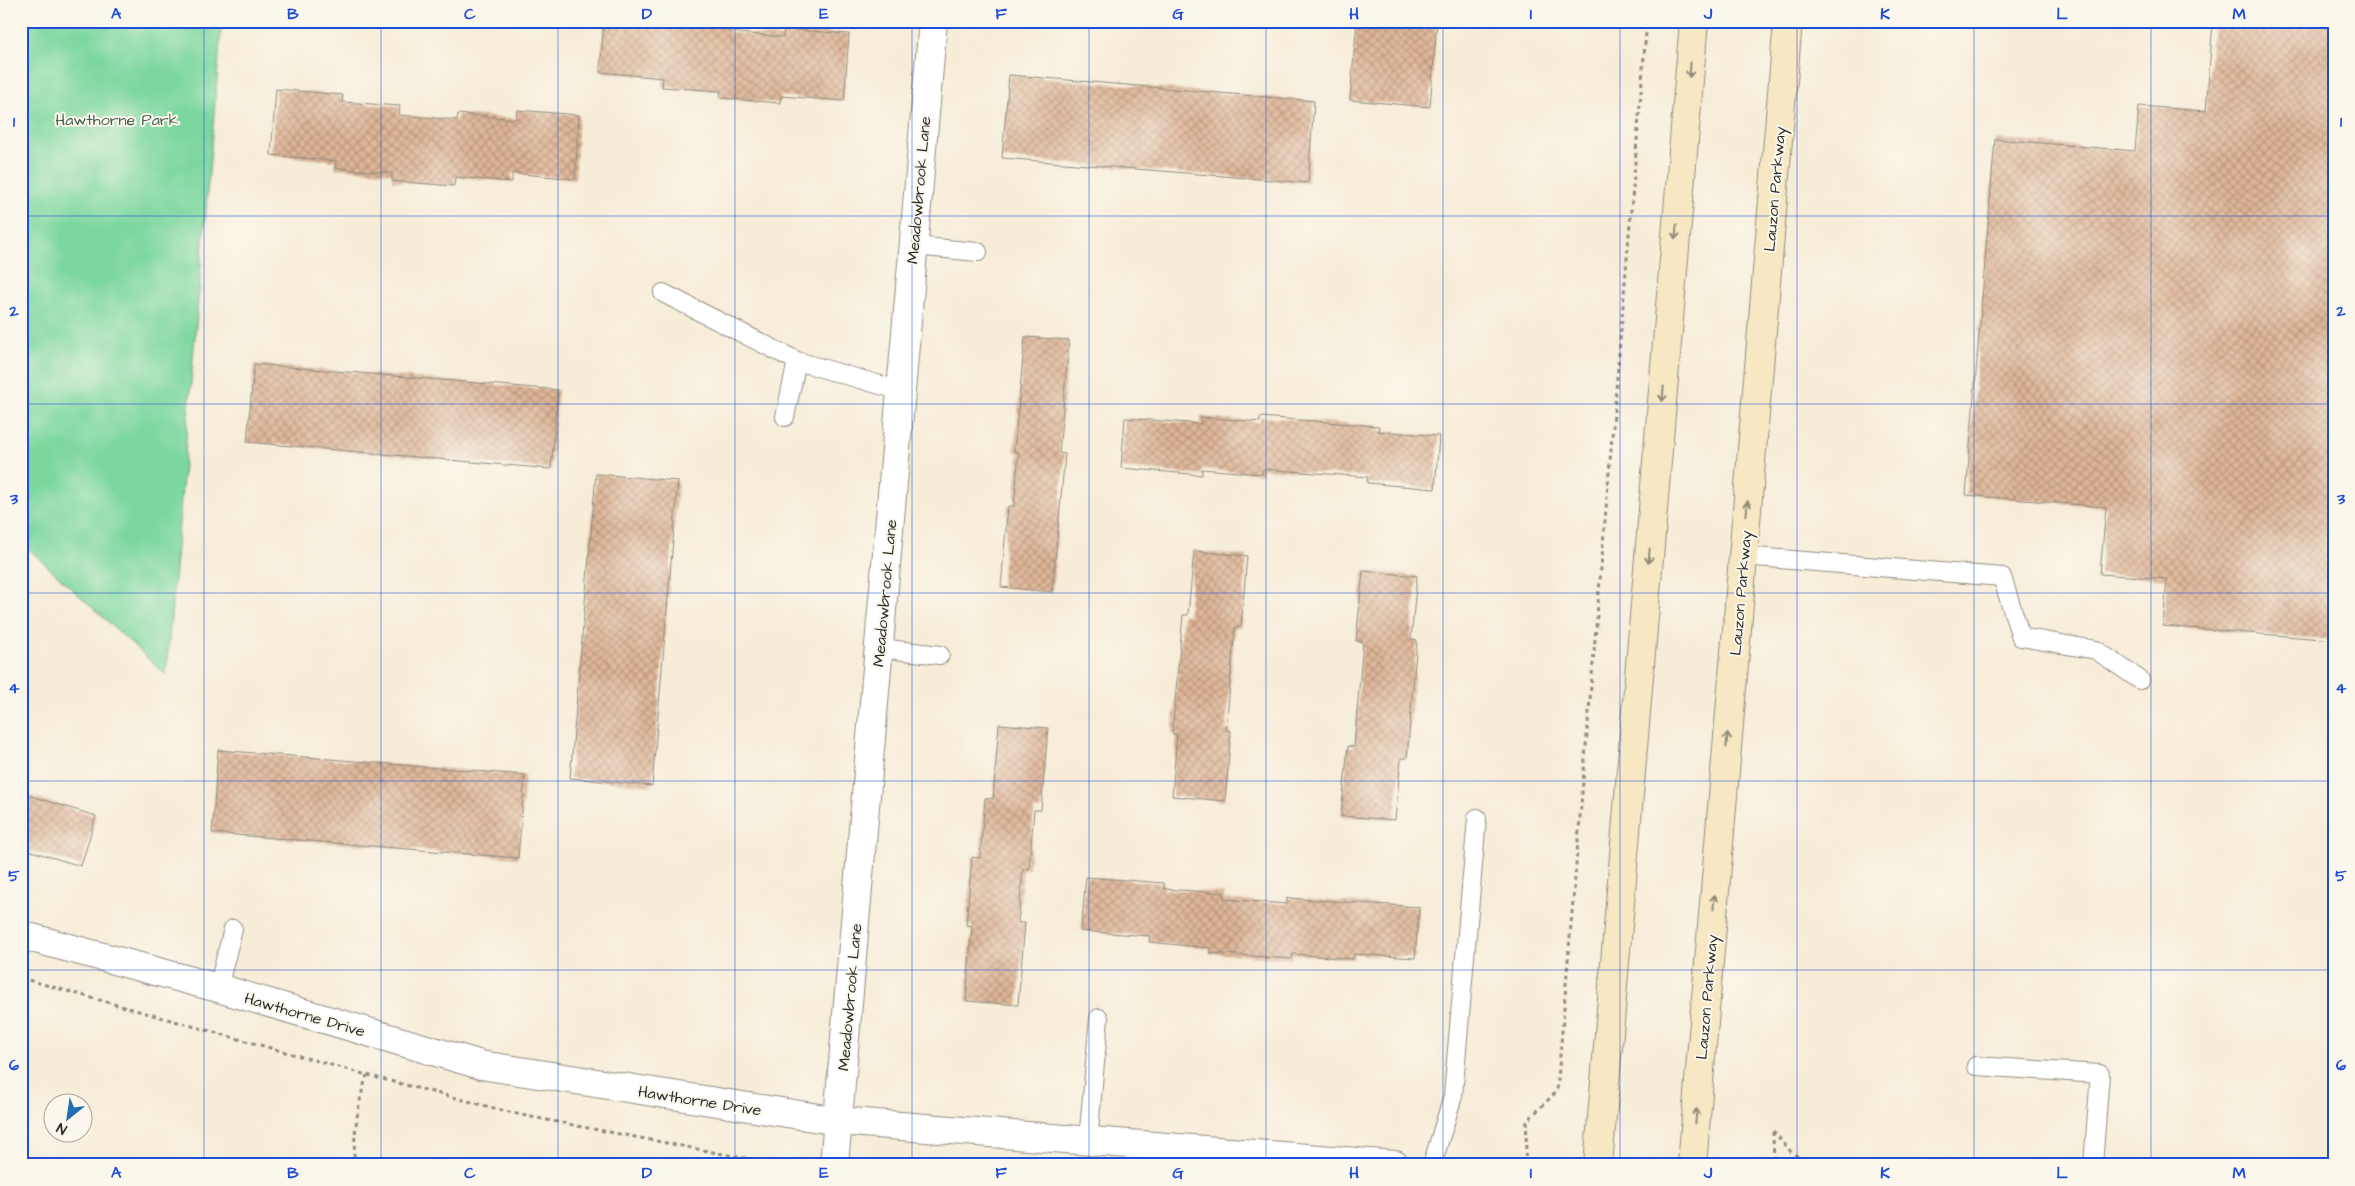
<svg xmlns="http://www.w3.org/2000/svg" width="2355" height="1186" font-family="'Architects Daughter',sans-serif">
	<defs>
		<pattern id="building-cross-hatch" width="8" height="8" patternUnits="userSpaceOnUse" patternTransform="scale(1.25)"><rect width="8" height="8" fill="#dfb697"/><path d="M0 0l8 8M0 8l8-8" fill="none" stroke="#b5947b"/></pattern>
	</defs>
	<rect width="100%" height="100%" fill="#fbf7ec"/>
	<filter id="ink" filterUnits="userSpaceOnUse"><feTurbulence type="fractalNoise" baseFrequency=".02" numOctaves="2"/><feDisplacementMap in="SourceGraphic" scale="10" xChannelSelector="R" yChannelSelector="G"/><feConvolveMatrix kernelMatrix="1 2 1 2 8 2 1 2 1" color-interpolation-filters="sRGB"/></filter>
	<filter id="wash" filterUnits="userSpaceOnUse"><feTurbulence type="fractalNoise" baseFrequency=".0096" numOctaves="4" result="noise"/><feDisplacementMap in="SourceGraphic" scale="20" xChannelSelector="R" yChannelSelector="G"/><feGaussianBlur stdDeviation="1.12" result="paint"/><feColorMatrix in="noise" values="0 0 0 0 0 0 0 0 0 0 0 0 0 0 0 0 0 1.4 0 .05"/><feComposite in="paint" operator="in"/></filter>
	<g filter="url(#wash)">
		<rect width="100%" height="100%" fill="#f6ecd7"/>
		<path fill="#7cd79e" stroke="#548164" d="M21 21H222L166 675 21 542Z"/>
		<g id="blocks">
			<path fill="url(#building-cross-hatch)" d="M604 21H688L729 24 728 32 783 37 784 29 849 34 844 101 781 96 780 103 720 98 721 91 662 87 663 78 600 72Z
				M1357 21H1437L1430 107 1350 100Z
				M2213 21H2334V640L2163 626 2167 579 2100 574 2106 507 1966 495 1995 139 2135 151 2139 106 2206 111Z
				M1009 75 1314 101 1308 183 1002 158Z
				M276 89 343 95 342 102 400 106 399 115 457 120 458 114 516 119 517 110 579 115 575 179 512 173V182L455 177 454 186 392 181V173L335 168 336 161 271 155Z
				M1025 337 1069 340 1059 453 1065 454 1052 592 1001 587 1008 506H1014L1019 452H1014Z
				M254 364 558 390 551 469 247 442Z
				M1201 417 1260 422V417L1379 426 1378 431 1439 436 1435 489 1367 483 1368 477 1263 469 1262 474 1202 469V475L1121 468 1125 418 1201 424Z
				M596 474 678 481 652 786 570 778Z
				M1194 551 1247 556 1241 627H1235L1226 730 1231 731 1225 801 1172 796 1177 734H1172L1183 615H1188Z
				M1363 571 1417 576 1411 639 1417 640 1407 758H1401L1395 820 1341 816 1348 746 1354 747 1363 642 1356 641Z
				M999 724 1048 728 1041 810H1034L1029 869H1023L1018 923H1025L1018 1005 966 1001 972 926 966 925 972 857 980 858 985 798 993 799Z
				M218 750 525 775 518 858 212 833Z
				M21 793 96 816 81 866 24 849 26 842 21 841Z
				M1086 877 1164 883V889L1224 893V899L1287 904V898L1419 907 1415 958 1354 954 1353 959 1293 954 1292 959 1210 953V948L1149 942 1150 936 1081 931Z"/>
		</g>
	</g>
	<g filter="url(#ink)">
		<use href="#blocks" fill-opacity="0" stroke="#908c81" stroke-width="1"/>
		<g fill="none" stroke-linecap="round" stroke-linejoin="round">
			<defs>
				<path id="service" d="M914 246 978 252
					M663 293 797 361 901 391
					M785 417 797 361
					M1743 556 2002 577 2021 637 2096 650 2140 680
					M879 648 940 655
					M218 988 233 929
					M1976 1066 2100 1074 2093 1165
					M1088 1141 1099 1018
					M1432 1165 1453 1096 1477 818"/>
				<path id="minor" d="M21 935 218 988 481 1065 838 1121 1395 1165
					M834 1165 933 21"/>
				<path id="secondary" d="M1598 1165 1694 21
					M1692 1165 1788 21"/>
			</defs>
			<use href="#service" stroke="#908c81" stroke-width="20"/>
			<use href="#minor" stroke="#908c81" stroke-width="30"/>
			<use href="#secondary" stroke="#908c81" stroke-width="30"/>
			<path stroke="#908c81" stroke-width="3" stroke-dasharray="4 4" stroke-linecap="butt" d="M21 978 367 1075 521 1115 780 1165
				M1773 1131 1793 1154 1817 1165
				M1773 1132 1774 1165
				M354 1165C354 1133 357 1105 367 1075
				M1525 1165 1527 1121 1557 1091 1647 21"/>
			<use href="#service" stroke="#fff" stroke-width="18"/>
			<use href="#minor" stroke="#fff" stroke-width="28"/>
			<use href="#secondary" stroke="#f7e8c3" stroke-width="28"/>
		</g>
		<defs><path id="oneway-shaft" d="M-6 0H5M1.5-3L5.5 0L1.5 3" fill="none" stroke-width="1.6" stroke-linecap="round" stroke-linejoin="round" transform="scale(1.25)"/></defs>
		<g stroke="#918a77">
			<use href="#oneway-shaft" transform="translate(1690 70) rotate(95)"/>
			<use href="#oneway-shaft" transform="translate(1676 232) rotate(95)"/>
			<use href="#oneway-shaft" transform="translate(1663 394) rotate(95)"/>
			<use href="#oneway-shaft" transform="translate(1747 508) rotate(-85)"/>
			<use href="#oneway-shaft" transform="translate(1649 556) rotate(95)"/>
			<use href="#oneway-shaft" transform="translate(1727 740) rotate(-85)"/>
			<use href="#oneway-shaft" transform="translate(1714 902) rotate(-85)"/>
			<use href="#oneway-shaft" transform="translate(1696 1116) rotate(-85)"/>
		</g>
	</g>
	<path fill="none" stroke="#1d4ed8" stroke-width="1" stroke-opacity="0.55" d="M204 21V1165M381 21V1165M558 21V1165M735 21V1165M912 21V1165M1089 21V1165M1266 21V1165M1443 21V1165M1620 21V1165M1797 21V1165M1974 21V1165M2151 21V1165M21 216H2334M21 404H2334M21 593H2334M21 781H2334M21 970H2334"/>
	<g text-anchor="middle" stroke-width="4" stroke-linejoin="round" paint-order="stroke">
		<g font-size="16" fill="#435f4e" stroke="#fbf7ec">
			<text x="117" y="125">Hawthorne Park</text>
		</g>
		<g font-size="16" fill="#2b2b2b" stroke="#fbf7ec">
			<text transform="translate(1774 189) rotate(-85)" y="6">Lauzon Parkway</text>
			<text transform="translate(918 190) rotate(-85)" y="6">Meadowbrook Lane</text>
			<text transform="translate(884 593) rotate(-85)" y="6">Meadowbrook Lane</text>
			<text transform="translate(1740 593) rotate(-85)" y="6">Lauzon Parkway</text>
			<text transform="translate(849 997) rotate(-85)" y="6">Meadowbrook Lane</text>
			<text transform="translate(1706 997) rotate(-85)" y="6">Lauzon Parkway</text>
			<text transform="translate(305 1014) rotate(16)" y="6">Hawthorne Drive</text>
			<text transform="translate(700 1100) rotate(9)" y="6">Hawthorne Drive</text>
		</g>
	</g>
	<rect width="2355" height="1186" fill="none" stroke="#fbf7ec" stroke-width="55"/>
	<g transform="translate(68 1118) rotate(210)"><circle r="24" fill="#fbf7ec" stroke="#a8a59f"/>
	<path d="M0-4L9 19L0 12L-9 19Z" fill="#1f6fb2"/>
	<text y="-8" font-size="14" font-weight="bold" text-anchor="middle" fill="#2b2b2b">N</text>
	</g>
	<rect x="28" y="28" width="2300" height="1130" fill="none" stroke="#1d4ed8" stroke-width="2"/>
	<g font-size="16" text-anchor="middle" font-weight="bold" fill="#1d4ed8">
		<text x="116" y="19">A</text>
		<text x="293" y="19">B</text>
		<text x="470" y="19">C</text>
		<text x="647" y="19">D</text>
		<text x="824" y="19">E</text>
		<text x="1001" y="19">F</text>
		<text x="1178" y="19">G</text>
		<text x="1354" y="19">H</text>
		<text x="1531" y="19">I</text>
		<text x="1708" y="19">J</text>
		<text x="1885" y="19">K</text>
		<text x="2062" y="19">L</text>
		<text x="2239" y="19">M</text>
		<text x="14" y="127">1</text>
		<text x="2341" y="127">1</text>
		<text x="14" y="316">2</text>
		<text x="2341" y="316">2</text>
		<text x="14" y="504">3</text>
		<text x="2341" y="504">3</text>
		<text x="14" y="693">4</text>
		<text x="2341" y="693">4</text>
		<text x="14" y="881">5</text>
		<text x="2341" y="881">5</text>
		<text x="14" y="1070">6</text>
		<text x="2341" y="1070">6</text>
		<text x="116" y="1178">A</text>
		<text x="293" y="1178">B</text>
		<text x="470" y="1178">C</text>
		<text x="647" y="1178">D</text>
		<text x="824" y="1178">E</text>
		<text x="1001" y="1178">F</text>
		<text x="1178" y="1178">G</text>
		<text x="1354" y="1178">H</text>
		<text x="1531" y="1178">I</text>
		<text x="1708" y="1178">J</text>
		<text x="1885" y="1178">K</text>
		<text x="2062" y="1178">L</text>
		<text x="2239" y="1178">M</text>
	</g>
</svg>
